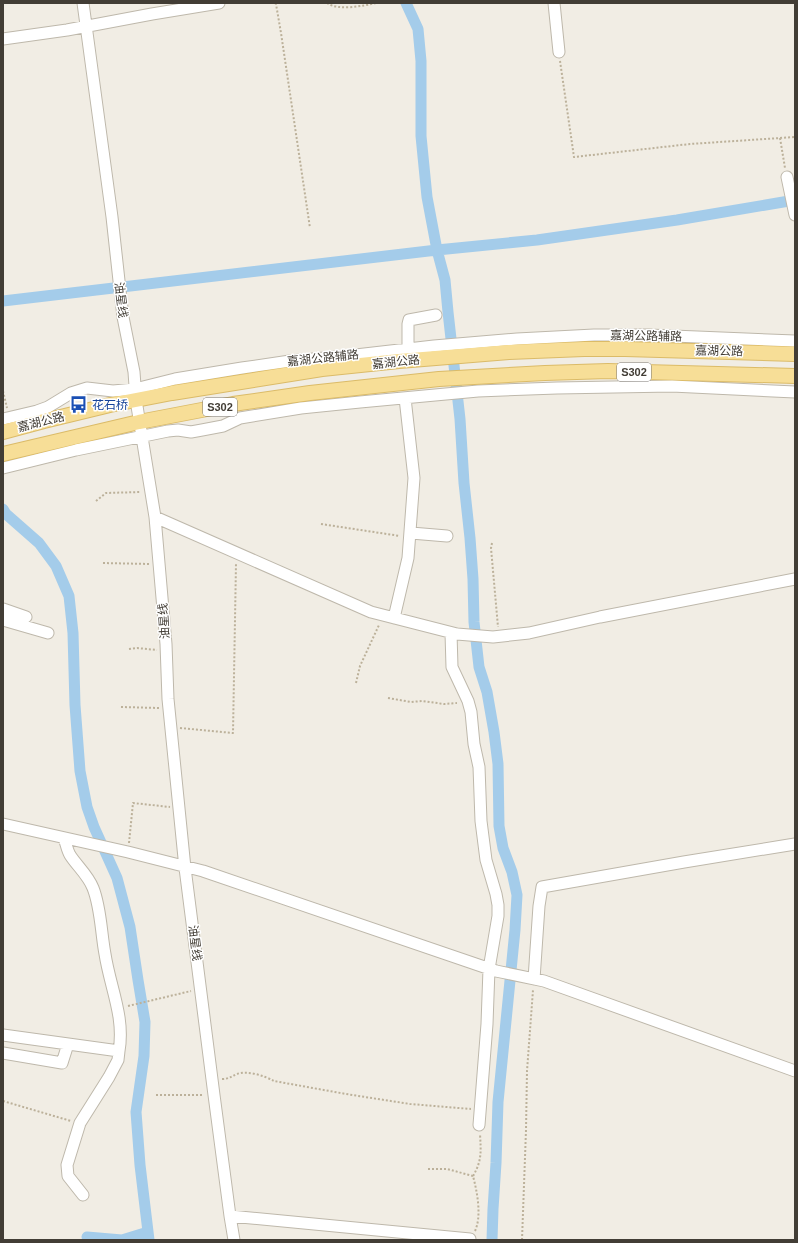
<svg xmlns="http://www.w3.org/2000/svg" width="798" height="1243" font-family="Arial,'Noto Sans SC',sans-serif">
	<rect width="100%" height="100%" fill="#f1ede4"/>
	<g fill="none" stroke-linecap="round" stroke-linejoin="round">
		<path stroke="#a4ccea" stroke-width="11" d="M406 3 418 29 421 61V136L427 197 437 250 445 280 448 312 460 419 464 483 470 538 473 579 474 622 479 667 487 692 494 732 498 764 499 826 503 848 512 872 517 895 515 930 498 1102 496 1163 493 1209 492 1240
			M3 301 437 250 537 240 677 220 795 200
			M3 509 6 514 39 543 56 566 69 596 73 633 75 705 80 771 87 807 94 827 117 878 130 927 138 980 145 1022 144 1056 136 1112 140 1165 149 1240
			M87 1237 122 1240 148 1232"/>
		<defs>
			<path id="minor" d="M83 3 112 217 123 317 134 372 136 400 155 517 166 644 168 699 185 868 214 1095 230 1216 234 1240
				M554 3 559 52
				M3 39 67 30 152 14 219 3
				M787 177 795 215
				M408 349V324L409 320 436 315
				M3 419 37 411 48 407 71 393 87 388 113 391 135 389 175 379 242 368 290 361 347 356 434 346 517 339 594 335H649L795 341
				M3 468 76 450 168 431 178 430 191 432 202 430 223 426 240 418 301 408 360 402 478 391 557 388 672 386 795 392
				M155 517 371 612 457 634 493 637 529 633 600 617 795 579
				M411 533 447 536
				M3 609 26 617
				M394 618 408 558 414 478 405 398
				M3 620 48 633
				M451 633 452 667 468 701 471 712 474 744 479 767 481 821 486 860 496 894 498 905V916L489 969 487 1024 479 1125
				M3 824 128 852 203 871 496 971 544 981 795 1071
				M534 979 539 906 542 887 684 862 795 844
				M3 1035 119 1051C125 1017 110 987 105 954 101 933 101 908 93 888 88 875 77 866 70 855 67 850 66 843 64 838
				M3 1053 62 1063 68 1044
				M83 1195 68 1176 67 1165 80 1123 109 1077 118 1060 119 1051
				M230 1216 470 1239"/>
			<path id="major" d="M3 432 44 421 110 405 172 393 322 369 399 361 509 352 584 349H625L795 354
				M3 454 139 422 233 404 310 393 439 379 545 373 608 371 795 376"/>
		</defs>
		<use href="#minor" stroke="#beb8ab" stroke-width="13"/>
		<use href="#major" stroke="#dbbb68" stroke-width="16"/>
		<path stroke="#bcb19a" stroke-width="2" stroke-dasharray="2 2" stroke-linecap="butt" d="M275 3 276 4 281 33 310 228
			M327 3C338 11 363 6 376 3
			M560 61 574 157 690 144 795 137
			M780 138 785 168
			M3 391 7 408
			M96 501 106 493 141 492
			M321 524 400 536
			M492 543 491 548 498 627
			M103 563 150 564
			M129 649 137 648 157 650
			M356 683 360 666 379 625
			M388 698 411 702 422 701 444 704 457 703
			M121 707 159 708
			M180 728 233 733 236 563
			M129 843 133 803 170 807
			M128 1006 191 991
			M222 1079C229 1079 232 1076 237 1074 247 1070 265 1076 274 1081L346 1094 410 1104 471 1109
			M156 1095H204
			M3 1101 71 1121
			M428 1169H447L473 1176
			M475 1231C482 1216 477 1191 473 1176 482 1161 481 1151 480 1134
			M522 1240 526 1130 527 1071 533 990"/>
		<use href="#minor" stroke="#fff" stroke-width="11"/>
		<use href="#major" stroke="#f7de97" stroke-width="14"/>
	</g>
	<defs>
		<symbol id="bus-bare" viewBox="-9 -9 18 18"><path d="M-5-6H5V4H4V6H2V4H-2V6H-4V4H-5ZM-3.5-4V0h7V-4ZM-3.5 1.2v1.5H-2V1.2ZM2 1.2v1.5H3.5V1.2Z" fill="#1a4fb4" stroke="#fff" stroke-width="2.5" paint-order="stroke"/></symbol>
	</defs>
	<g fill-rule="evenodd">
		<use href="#bus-bare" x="66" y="392" width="25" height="25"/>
	</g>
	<g text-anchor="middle" stroke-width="3" stroke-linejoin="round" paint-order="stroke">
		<g fill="#fff" stroke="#7b7772" stroke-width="1">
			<rect x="617" y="363" width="34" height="18" rx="3"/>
			<rect x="203" y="398" width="34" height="18" rx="3"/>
		</g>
		<g font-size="11" font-weight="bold" fill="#423d35">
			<text x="634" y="376">S302</text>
			<text x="220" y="411">S302</text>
		</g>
		<g font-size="12" fill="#423d35" stroke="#fff">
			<text transform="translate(121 300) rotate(83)" y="4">油星线</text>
			<text transform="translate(646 336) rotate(1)" y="4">嘉湖公路辅路</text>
			<text transform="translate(719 351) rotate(1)" y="4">嘉湖公路</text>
			<text transform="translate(323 358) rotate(-6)" y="4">嘉湖公路辅路</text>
			<text transform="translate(396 362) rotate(-6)" y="4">嘉湖公路</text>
			<text transform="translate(41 422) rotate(-14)" y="4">嘉湖公路</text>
			<text transform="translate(164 621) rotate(-94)" y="4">油星线</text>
			<text transform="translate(195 943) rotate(83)" y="4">油星线</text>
		</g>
		<g font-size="12" fill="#164399" stroke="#fff" text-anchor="start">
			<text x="92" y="409">花石桥</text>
		</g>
	</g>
	<rect width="798" height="1243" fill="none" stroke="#423d35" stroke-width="8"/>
</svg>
